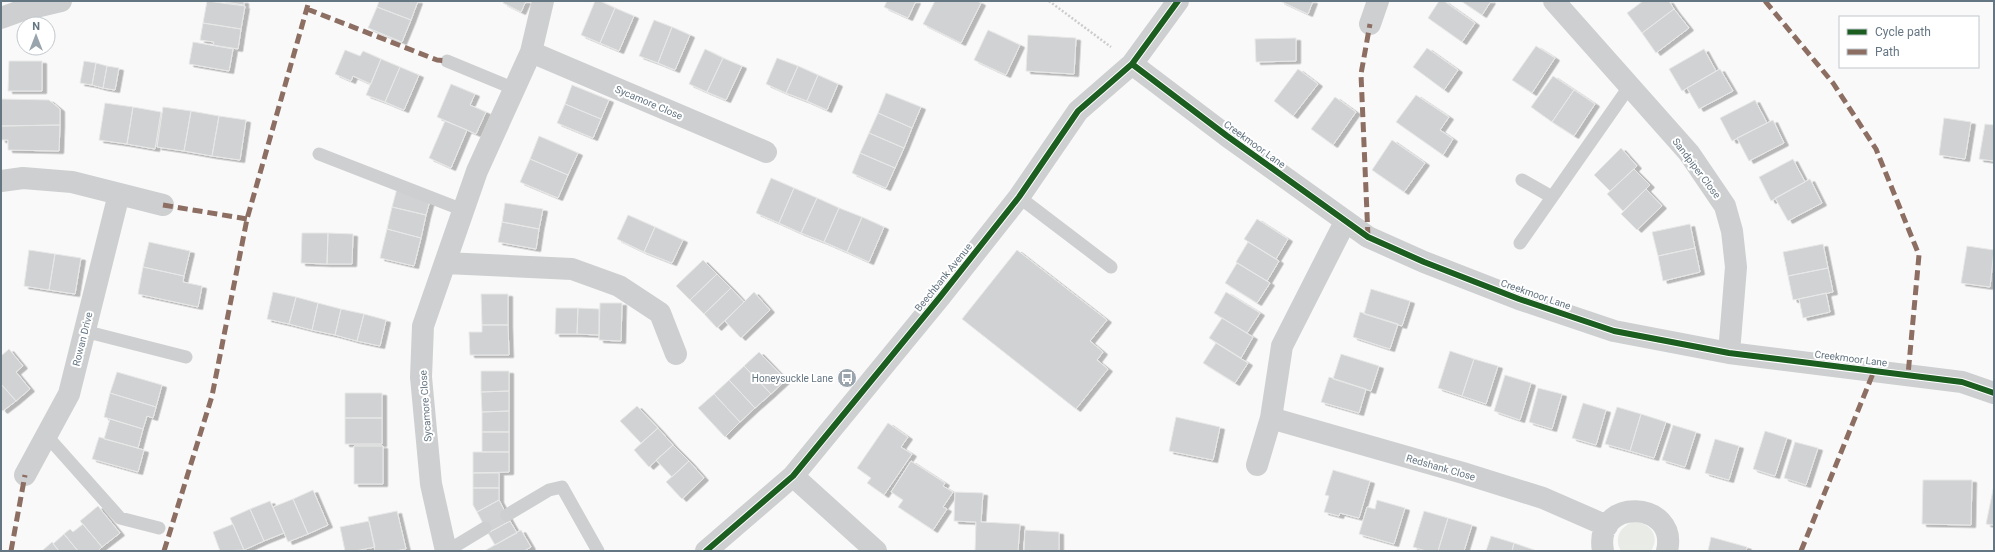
<svg xmlns="http://www.w3.org/2000/svg" width="1995" height="552" font-family="Roboto,sans-serif">
	<defs>
		<filter id="shadow"><feDropShadow dx="4.5" dy="2.5" stdDeviation="0" flood-color="#0004"/></filter>
	</defs>
	<rect width="100%" height="100%" fill="#f9f9f9"/>
	<path fill="#e8ebe6" d="M1633 522C1649 522 1661 535 1651 551H1621C1613 538 1621 526 1633 522Z"/>
	<path fill="#d0d2d3" stroke="#e8e8e8" filter="url(#shadow)" d="M207 1 245 6 241 29 203 23Z
		M220 1H244V5Z
		M379 1H418L411 20 377 7Z
		M504 1H526L521 12 503 3Z
		M595 1H600L615 8 600 43 581 35Z
		M887 1H916L908 18 884 7Z
		M935 1H977L981 3 961 43 923 24Z
		M1280 1H1313L1308 14Z
		M1439 1H1444L1475 23 1462 42 1428 18Z
		M1461 1H1491L1482 15Z
		M1643 1H1669L1674 9 1642 33 1627 13Z
		M377 7 411 20 402 42 368 28Z
		M615 8 634 16 619 51 600 43Z
		M1674 9 1689 28 1656 53 1642 33Z
		M654 20 672 27 658 63 639 56Z
		M203 23 241 29 238 49 213 45 214 42 200 40Z
		M672 27 690 35 675 70 658 63Z
		M988 30 1020 45 1006 75 974 60Z
		M1028 35 1076 38 1074 74 1026 71Z
		M1296 38V61L1256 62 1255 39Z
		M193 42 233 49 229 71 189 64Z
		M1536 46 1555 58 1532 93 1512 80Z
		M1427 48 1458 70 1444 90 1413 67Z
		M705 49 723 58 707 92 689 84Z
		M1704 49 1716 71 1682 91 1669 69Z
		M345 50 360 56 363 51 381 59 371 84 353 76 351 81 335 74Z
		M723 58 742 66 726 100 707 92Z
		M777 58 798 66 786 93 766 84Z
		M381 59 400 67 385 102 366 95Z
		M9 61H42V91H8Z
		M84 61 96 63 92 85 80 83Z
		M96 63 107 66 103 88 92 85Z
		M107 66 119 68 115 90 103 88Z
		M798 66 818 75 807 101 786 93Z
		M400 67 419 75 404 110 385 102Z
		M1298 69 1318 84 1293 116 1274 101Z
		M1720 69 1733 91 1699 109 1687 88Z
		M818 75 838 84 827 110 807 101Z
		M1553 76 1574 90 1552 122 1531 107Z
		M451 84 475 94 470 105 486 112 476 134 437 117Z
		M572 85 609 100 601 119 565 104Z
		M1574 90 1595 104 1574 136 1552 122Z
		M886 93 921 107 912 128 878 113Z
		M1416 95 1449 117 1440 130 1453 139 1443 155 1396 122Z
		M1335 97 1356 112 1333 145 1311 129Z
		M1 99 49 100 60 109V125L1 126Z
		M1755 100 1767 123 1732 141 1720 118Z
		M105 103 133 107 127 144 99 140Z
		M565 104 601 119 593 138 557 123Z
		M133 107 161 112 155 149 127 144Z
		M163 107 191 111 184 151 157 147Z
		M191 111 219 116 212 156 184 151Z
		M878 113 912 128 904 148 869 133Z
		M219 116 246 120 240 160 212 156Z
		M1944 118 1971 122 1965 159 1939 155Z
		M1773 120 1784 143 1749 161 1737 138Z
		M445 121 467 130 451 168 429 158Z
		M1985 124 1994 125V161L1979 159Z
		M60 125 59 151 8 150V140H1V126Z
		M869 133 904 148 895 168 860 153Z
		M539 136 578 153 568 175 530 159Z
		M1392 140 1425 163 1404 192 1372 170Z
		M1621 148 1637 166 1610 191 1594 175Z
		M860 153 895 168 886 188 852 173Z
		M530 159 568 175 558 198 520 182Z
		M1793 159 1805 182 1771 201 1759 177Z
		M1634 169 1650 185 1623 211 1607 194Z
		M771 178 794 188 779 223 756 213Z
		M1810 179 1822 203 1788 221 1775 198Z
		M398 185 432 193 426 215 392 207Z
		M794 188 817 198 801 233 779 223Z
		M1646 189 1662 206 1637 230 1621 214Z
		M817 198 839 208 824 242 801 233Z
		M505 203 543 209 539 229 502 222Z
		M392 207 426 215 421 238 387 229Z
		M839 208 862 217 847 252 824 242Z
		M628 215 655 227 644 252 617 239Z
		M862 217 884 227 869 262 847 252Z
		M1257 219 1288 239 1276 259 1244 239Z
		M502 222 539 229 536 249 498 242Z
		M1690 224 1695 248 1658 256 1652 232Z
		M655 227 683 240 672 263 644 252Z
		M387 229 421 238 414 266 380 258Z
		M302 233H328L327 264 301 263Z
		M328 233 353 234 352 264H327Z
		M149 242 190 251 184 276 143 267Z
		M1248 242 1279 261 1267 281 1236 262Z
		M1823 244 1828 268 1788 276 1783 252Z
		M1967 246 1994 250 1990 287 1961 283Z
		M1695 248 1700 272 1663 281 1658 256Z
		M29 250 55 254 49 290 24 286Z
		M1017 250 1107 320 1090 341 1103 352 1097 360 1108 369 1076 409 962 319Z
		M55 254 81 258 75 294 49 290Z
		M703 260 717 274 690 300 676 286Z
		M1237 263 1270 283 1257 303 1225 283Z
		M143 267 184 276 183 282 202 286 198 307 138 294Z
		M1828 268 1833 292 1793 300 1788 276Z
		M717 274 731 288 704 314 690 300Z
		M731 288 744 302 717 328 704 314Z
		M1371 289 1410 301 1402 326 1364 314Z
		M273 292 296 297 289 324 267 319Z
		M754 292 770 310 741 338 725 321Z
		M1226 292 1260 313 1247 333 1214 313Z
		M1826 293 1830 312 1803 318 1799 299Z
		M481 294H508V325H482Z
		M296 297 318 303 312 330 289 324Z
		M318 303 341 309 335 335 312 330Z
		M600 303H622L621 341 599 340Z
		M556 308H578L577 334H555Z
		M578 308 599 309V335L577 334Z
		M341 309 364 314 357 341 335 335Z
		M1360 312 1398 324 1390 349 1353 337Z
		M364 314 386 320 380 346 357 341Z
		M1222 318 1253 337 1241 358 1209 338Z
		M482 325H508L509 355H470L469 332H482Z
		M1216 343 1248 363 1235 383 1203 363Z
		M9 349 23 366 16 372 30 389 16 401 1 384V356Z
		M1450 351 1474 359 1462 396 1438 388Z
		M759 352 786 380 771 394 744 366Z
		M1341 354 1379 366 1371 391 1333 379Z
		M1474 359 1498 366 1486 404 1462 396Z
		M744 366 771 394 755 408 729 380Z
		M481 371H509V391L481 392Z
		M117 372 162 385 156 407 110 393Z
		M1505 375 1531 383 1520 420 1494 411Z
		M1329 377 1366 389 1359 413 1321 402Z
		M729 380 755 408 740 422 714 394Z
		M1 384 16 401 3 411 1 409Z
		M1538 388 1562 394 1552 429 1529 422Z
		M509 391V411L482 412 481 392Z
		M110 393 156 407 153 418 147 416 143 429 104 417Z
		M345 393H382V418H345Z
		M714 394 740 422 725 437 698 408Z
		M1583 403 1606 410 1596 445 1572 438Z
		M637 406 658 428 641 443 620 421Z
		M1617 407 1641 414 1630 451 1605 444Z
		M509 411V432H482V412Z
		M1641 414 1666 422 1654 458 1630 451Z
		M1176 417 1220 427 1213 460 1169 451Z
		M345 418H382V444H345Z
		M110 419 143 429 138 448 104 439Z
		M888 423 908 437 901 447 912 454 884 495 867 483 871 478 857 468Z
		M1673 425 1696 432 1685 467 1662 460Z
		M658 428 673 445 649 467 634 450Z
		M1765 431 1787 438 1775 476 1753 469Z
		M482 432H509V452H482Z
		M99 437 144 450 138 472 92 459Z
		M1715 439 1739 446 1729 480 1705 473Z
		M1795 442 1818 448 1806 485 1784 478Z
		M673 445 689 461 672 477 656 460Z
		M354 446H383V484H354Z
		M473 452H509V472L473 473Z
		M689 461 704 478 682 499 666 482Z
		M911 461 945 483 943 486 953 492 943 507 947 509 933 530 898 507 903 500 891 492Z
		M1333 470 1370 481 1359 518 1340 513 1339 516 1324 512 1329 496 1325 495Z
		M473 473H499V488H473Z
		M1923 480H1972L1971 525 1922 524Z
		M1994 485V525L1986 524Z
		M473 488H499V500L477 512 473 505Z
		M313 490 328 525 308 534 293 499Z
		M955 492 983 493 981 522 1020 524 1018 551H975L976 522 954 521Z
		M293 499 308 534 288 542 273 507Z
		M499 500 510 521 488 533 477 512Z
		M1377 500 1405 508 1394 544 1359 534 1367 507 1375 509Z
		M270 501 284 533 264 541 250 509Z
		M98 506 120 533 102 547 80 521Z
		M250 509 264 541 244 550 230 518Z
		M397 511 406 549 394 551H375L368 517Z
		M1424 511 1448 518 1438 551H1426L1413 547Z
		M1448 518 1472 525 1464 551H1438Z
		M369 521 375 547 355 551H345L340 527Z
		M510 521 517 533 495 545 488 533Z
		M83 524 102 547 98 551H78L64 534 70 529 73 532Z
		M233 524 244 550 220 551 213 532Z
		M521 530 531 547 524 551H487L486 550Z
		M1025 530 1059 532V551H1024Z
		M64 534 78 551H59L53 544Z
		M1491 536 1514 543 1512 551H1486Z
		M1711 537 1747 547 1746 551H1708Z
		M52 542 59 551H42Z
		M1514 543 1537 551H1512Z"/>
	<g fill="none" stroke-linecap="round" stroke-linejoin="round">
		<path stroke="#cbcccd" stroke-width="2.5" stroke-dasharray="2 2" stroke-linecap="butt" d="M1049 1 1111 47"/>
		<path stroke="#cecfd0" stroke-width="13" d="M447 61 515 89
			M319 154 463 210
			M1522 180 1552 197
			M1019 197 1111 267
			M1520 243 1629 87
			M84 331 186 357
			M46 435 120 518 159 528
			M507 515 549 490 562 487 598 551
			M447 551 485 528"/>
		<path stroke="#cecfd0" stroke-width="22" d="M1554 1 1689 153 1725 206 1732 231 1736 267 1729 353
			M1 18 23 10 61 1
			M1370 24 1378 1
			M531 52 766 152
			M1132 64 1227 136 1368 237 1424 262 1519 299 1614 331 1729 353 1962 382 1994 393
			M1 181 23 178 72 182 163 205
			M1345 222 1282 346 1271 418 1463 473 1543 498 1607 526
			M445 263 572 269 619 286 660 313 676 354
			M1257 465 1271 418
			M25 475 69 394 119 194
			M793 476 876 551
			M446 551 431 484 421 377 423 326 477 171 531 52 543 1
			M706 551 793 476 940 297 1019 197 1078 111 1132 64 1178 1
			M1603 551C1593 496 1679 500 1667 551"/>
		<path stroke="#8d6e63" stroke-width="5" stroke-dasharray="10 5" stroke-linecap="butt" d="M1765 1 1833 83 1876 149 1919 255 1908 375
			M307 9 437 60 447 61
			M163 205 247 219
			M1368 237 1361 74 1370 24
			M11 551 25 475
			M164 551 212 396 247 219 309 1
			M1801 551 1874 371"/>
		<defs>
			<path id="cycleway" d="M1132 64 1227 136 1368 237 1424 262 1519 299 1614 331 1729 353 1962 382 1994 393
				M706 551 793 476 940 297 1019 197 1078 111 1132 64 1178 1"/>
		</defs>
		<use href="#cycleway" stroke="#fff" stroke-width="8"/>
		<use href="#cycleway" stroke="#1b5e20" stroke-width="6"/>
	</g>
	<defs>
		<symbol id="bus-disc" viewBox="-11 -11 22 22"><circle r="9.5" fill="#99a4ac" stroke="#fff"/><path d="M-5-6H5V4H4V6H2V4H-2V6H-4V4H-5ZM-3.5-4V0h7V-4ZM-3.5 1.2v1.5H-2V1.2ZM2 1.2v1.5H3.5V1.2Z" fill="#fff"/></symbol>
	</defs>
	<g fill-rule="evenodd">
		<use href="#bus-disc" x="836" y="367" width="22" height="22"/>
	</g>
	<g text-anchor="middle" stroke-width="4" stroke-linejoin="round" paint-order="stroke">
		<g font-size="10" fill="#657683" stroke="#fff">
			<text transform="translate(649 102) rotate(23)" y="4">Sycamore Close</text>
			<text transform="translate(1255 144) rotate(36)" y="4">Creekmoor Lane</text>
			<text transform="translate(1697 168) rotate(53)" y="4">Sandpiper Close</text>
			<text transform="translate(943 277) rotate(-51)" y="4">Beechbank Avenue</text>
			<text transform="translate(1536 294) rotate(19)" y="4">Creekmoor Lane</text>
			<text transform="translate(82 339) rotate(-76)" y="4">Rowan Drive</text>
			<text transform="translate(1851 358) rotate(7)" y="4">Creekmoor Lane</text>
			<text transform="translate(425 406) rotate(-94)" y="4">Sycamore Close</text>
			<text transform="translate(1441 467) rotate(16)" y="4">Redshank Close</text>
		</g>
		<g font-size="10" fill="#657683" stroke="#fff" text-anchor="end">
			<text x="833" y="382">Honeysuckle Lane</text>
		</g>
	</g>
	<rect width="1995" height="552" fill="none" stroke="#657683" stroke-width="4"/>
	<rect x="1839" y="16" width="140" height="52" fill="#ffffff" stroke="#c1c8cd"/>
	<rect x="1847" y="29" width="20" height="6" fill="#1b5e20" stroke="#c1c8cd"/>
	<text x="1875" y="36" font-size="12" fill="#657683">Cycle path</text>
	<rect x="1847" y="49" width="20" height="6" fill="#8d6e63" stroke="#c1c8cd"/>
	<text x="1875" y="56" font-size="12" fill="#657683">Path</text>
	<g transform="translate(36 36)"><circle r="19" fill="#ffffff" stroke="#c1c8cd"/>
	<path d="M0-3L7 15L0 10L-7 15Z" fill="#99a4ac"/>
	<text y="-6" font-size="11" font-weight="bold" text-anchor="middle" fill="#657683">N</text>
	</g>
</svg>
